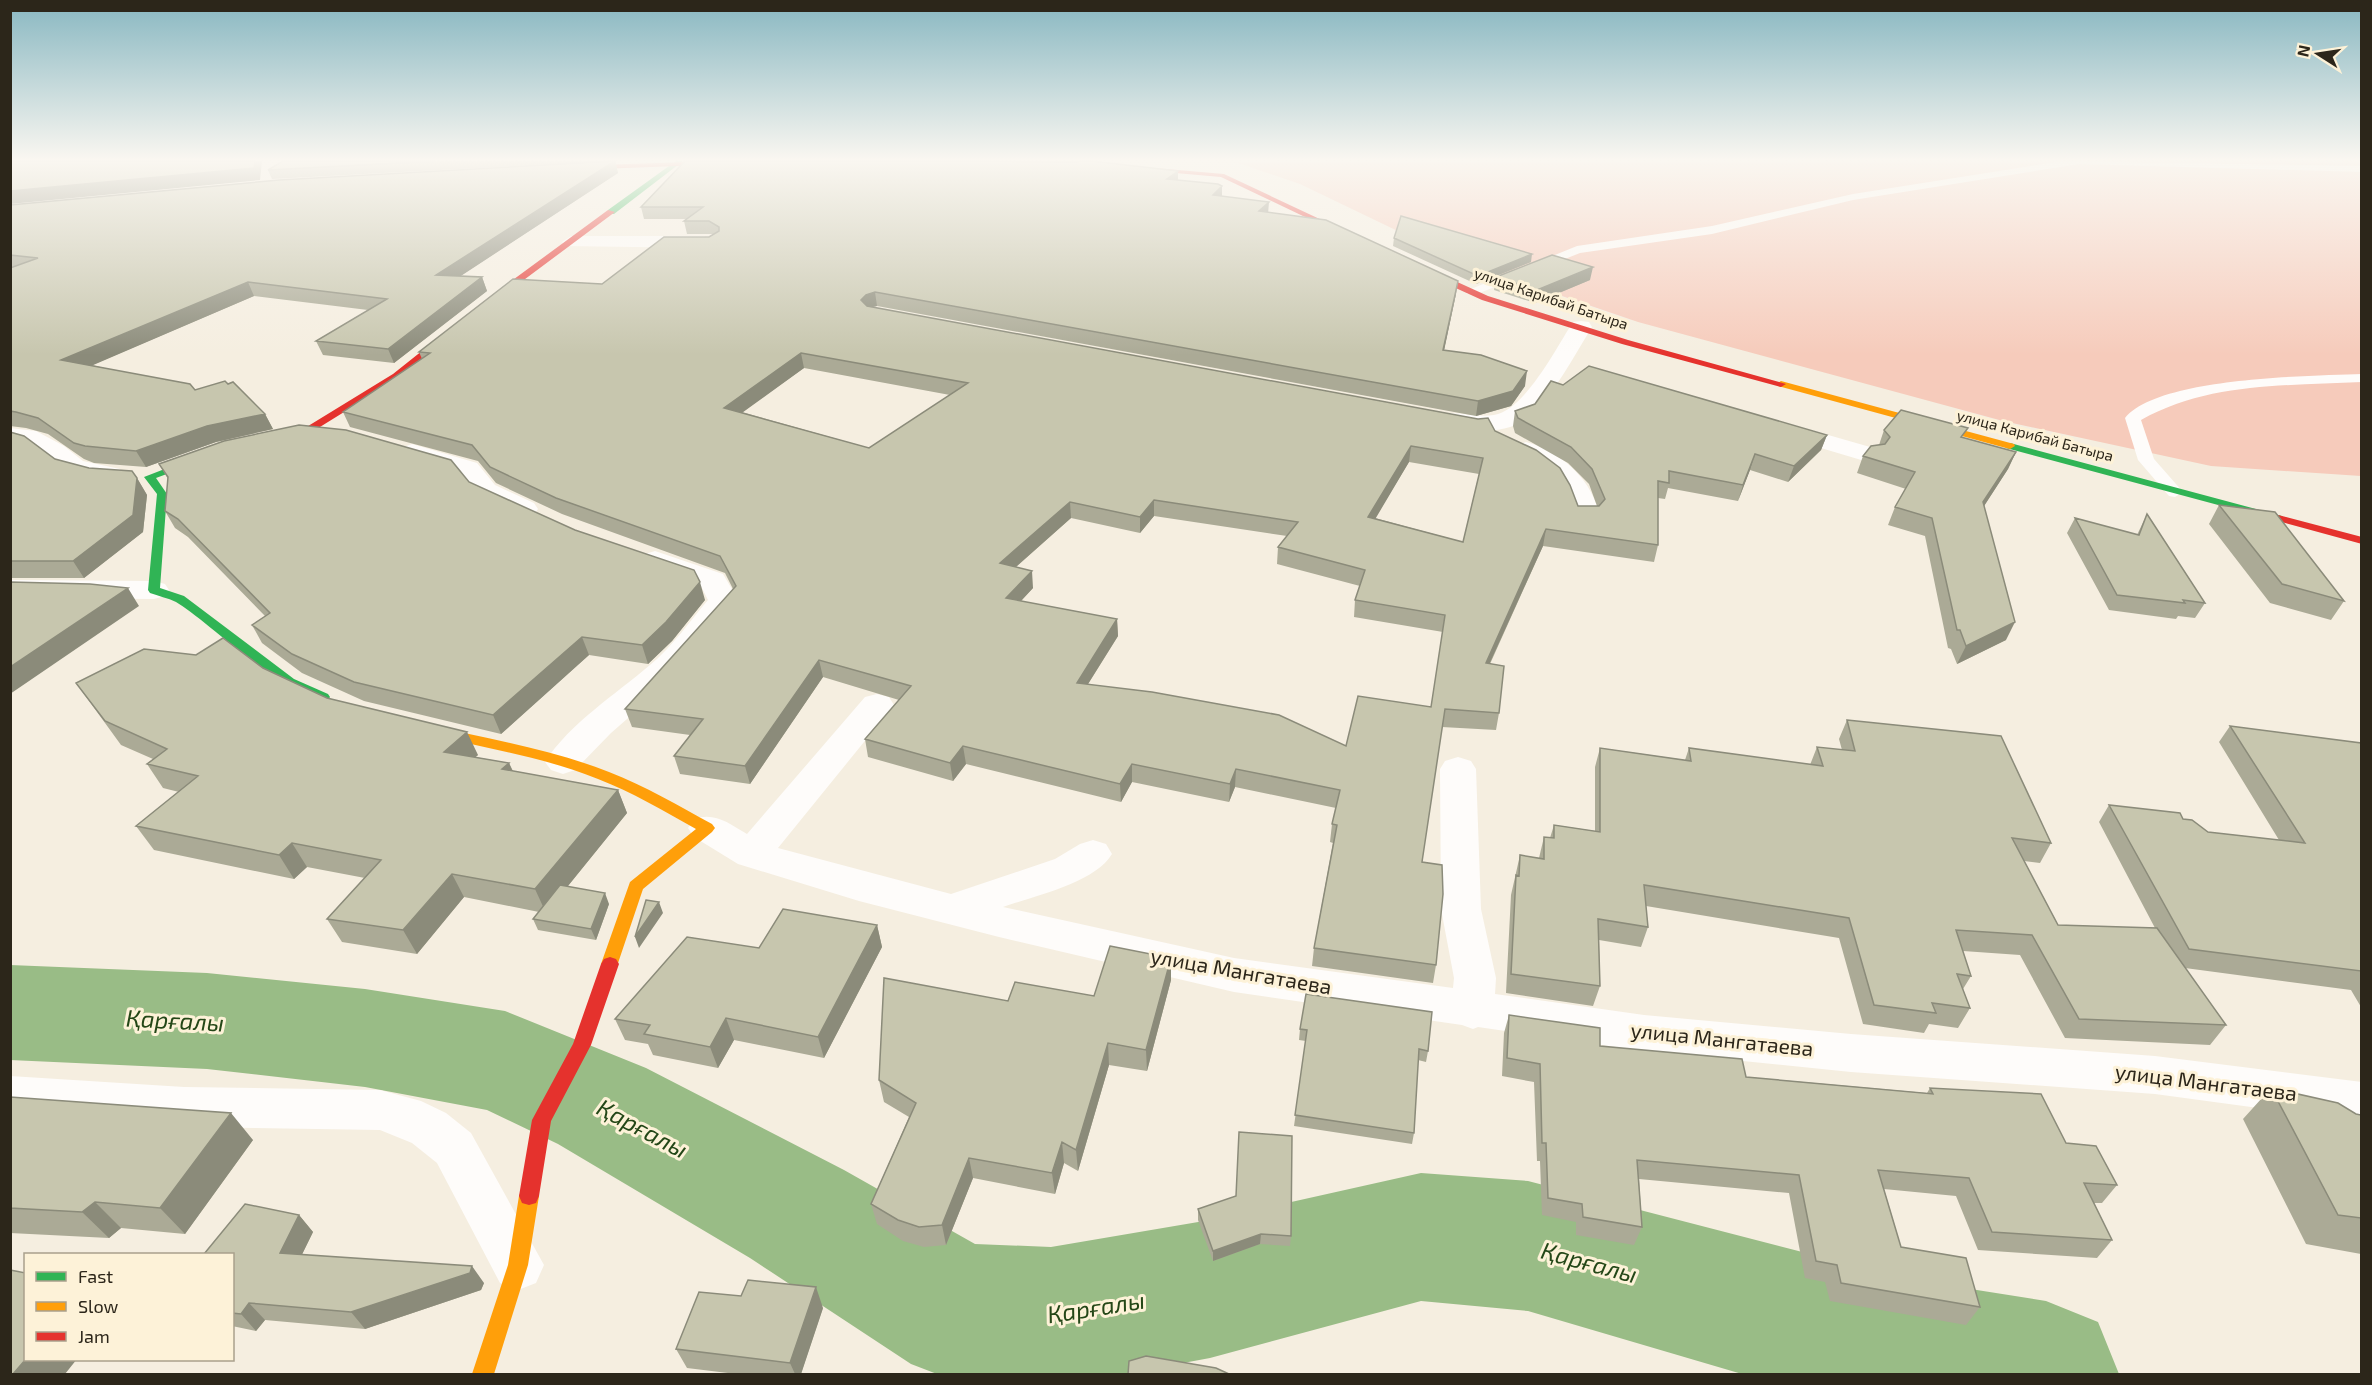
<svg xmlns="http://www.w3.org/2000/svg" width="2372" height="1385" font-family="'Exo 2',sans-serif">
	<rect width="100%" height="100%" fill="#f5eee0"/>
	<path fill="#f6cbbb" d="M2361 161V476L2211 466 2003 421 1638 322 1509 278 1406 235 1300 184 1235 162Z"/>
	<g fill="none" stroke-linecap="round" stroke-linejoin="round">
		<path fill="#99bc86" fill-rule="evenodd" d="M10 965 207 973 365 989 505 1011 646 1068 844 1170 975 1244 1051 1247 1210 1220 1421 1173 1528 1181 1907 1279 2046 1301 2098 1322 2119 1374H1742L1528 1311 1421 1301 1210 1358 1124 1374H937L911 1364 750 1258 558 1144 487 1110 365 1087 207 1069 10 1060Z"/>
		<path fill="#fefcfa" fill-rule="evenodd" d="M2062 161 2362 166V172L2079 164 1853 200 1712 234 1580 253 1477 294H1467L1466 291 1577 246 1712 226 1853 194Z
			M2362 374V382C2286 386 2209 382 2141 420L2154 459 2183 492 2175 497 2169 496 2138 460 2125 418C2158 377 2310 376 2362 374Z"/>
		<path fill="#fefcfa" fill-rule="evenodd" d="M571 236H704L713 242 704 248 564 246 562 242Z
			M1581 321 1589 322 1592 327C1577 351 1549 403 1528 418 1505 436 1465 432 1438 425L1435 420 1438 415C1456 410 1475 418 1494 415 1525 410 1556 348 1573 322Z
			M1783 422 1877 449 1881 454 1877 459 1868 462 1774 434 1771 429 1774 424Z
			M10 428 36 431 64 446 83 461 120 469 124 475 120 481C106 484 77 479 64 472 45 461 34 444 10 442Z
			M1526 442C1560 451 1592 479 1599 514L1595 520 1585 522 1575 520C1569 510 1570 498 1563 488 1550 472 1525 467 1513 450L1517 445Z
			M412 444 477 463 495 485 534 503 538 509 534 515 524 517 514 515 477 497 459 475 403 457 399 452 403 447Z
			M655 551 723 574 739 601 675 677 611 733 575 770 563 774 551 770 545 762C570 723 615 695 650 665 672 647 690 621 708 600L701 586 645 566 641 560 645 554Z
			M10 580 154 581 165 584 169 590 165 596 154 599 10 598Z
			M877 694 889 697 894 705 778 848 951 894 1055 859 1080 844 1093 840 1106 844 1112 854C1095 883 1034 896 1003 907L1234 958 1453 988 1454 978 1441 909 1440 769 1445 761 1458 757 1471 761 1476 769 1481 909 1496 978 1495 994 1644 1015 1851 1034 2155 1056 2362 1082V1122L2155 1094 1851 1072 1644 1051 1478 1027 1473 1029 1462 1025 1234 992 999 937 859 901 738 864 694 837 688 828 694 819C715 812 728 823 747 834L865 697Z
			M10 1076 184 1087 380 1090 421 1101 446 1113 471 1133 544 1265 536 1283 518 1290 500 1283 437 1163 412 1143 380 1130 184 1127 10 1116Z"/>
		<path fill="#30b455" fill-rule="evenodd" d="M676 161H683L614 214H608V210Z
			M2010 443 2282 516 2284 518 2282 520H2274L2006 448 2005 446Z
			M206 453 210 454V458L156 478 167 494 160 588 184 596 294 679 328 694 330 697 328 700C297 708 206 619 176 602 168 598 158 596 150 593L148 590 157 494 144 477Z"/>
		<path fill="#ff9f0a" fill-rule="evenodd" d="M1781 381 2014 444 2015 446 2010 449 2006 448 1778 386 1776 384Z
			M426 724C487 739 551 749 609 772 645 786 679 806 712 824L715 828 712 832 643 889 616 969 610 971 604 969 601 964 630 882 696 829C664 811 632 792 598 779 542 756 480 748 421 732L419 729Z
			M529 1187 536 1189 539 1196 528 1265 494 1374H472L508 1265 519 1196 522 1189Z"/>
		<path fill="#e5322d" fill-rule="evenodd" d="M713 161 733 162 730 164 572 170 569 168 572 166Z
			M1132 166 1224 174 1358 237 1351 239 1221 177 1130 169Z
			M608 210 615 212 497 300 399 378 307 435 274 442 269 439 270 437 300 431 393 374 491 296Z
			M1414 265H1420L1488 296 1628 340 1786 384 1781 387 1622 344 1482 300 1414 269Z
			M2278 515 2362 537V544L2274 520 2272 518Z
			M610 957 616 959 619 964 591 1045 551 1121 539 1196 536 1203 529 1205 522 1203 519 1196 532 1120 573 1044 601 964 604 959Z"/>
	</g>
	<path fill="#abaa96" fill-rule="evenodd" d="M283 161H605L272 179 268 170Z
		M615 161 618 173 460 276 482 277 487 291 394 363 323 355 316 341 368 310 254 296 92 365 195 390 265 414 273 429 216 442 146 467 94 463 84 459 48 434 26 428 10 426V268H12H10V205Z
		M971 161 1178 180 1222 186V196L1268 212 1456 294 1444 350 1525 386 1511 406 1476 416 877 306 872 307 1495 431 1578 506H1597L1589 484 1568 463 1515 433 1513 426 1515 411 1535 404 1563 385 1827 435 1821 450 1788 482 1750 470 1738 501 1668 488 1665 499 1658 498V545L1654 562 1543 546 1490 664 1499 713 1496 730 1442 727 1422 862 1436 965 1433 983 1312 966 1314 948 1333 843 1330 842 1332 824 1336 808 1235 787 1229 802 1132 782 1121 802 966 764 953 781 868 757 865 739 899 700 823 677 750 784 680 774 674 756 690 735 632 727 625 709 733 589 725 573 562 514 496 483 478 461 350 427 343 412 422 359 419 352 602 284 713 235 712 234H687L684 221 687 219H644L641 207ZM804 368 950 395 869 448 742 412ZM1409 462 1479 474 1463 542 1375 518ZM1154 516 1287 536 1278 547 1277 564 1360 586 1355 600 1354 617 1443 632 1431 707 1346 746 1088 684 1118 636 1117 619 1021 601 1033 588 1016 567 1071 518 1140 533Z
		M1394 238 1531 262 1476 284 1393 246Z
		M1496 277 1590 280 1535 303 1494 290Z
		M1884 430 1964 438 2016 452 2008 469 1984 506 2006 640 1957 664 1951 649 1948 648 1925 536 1888 525 1895 507 1906 489 1857 473 1863 456 1879 445Z
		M10 432 55 459 89 468 137 478 147 495 143 532 84 578H10Z
		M159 464 469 482 705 600 672 641 648 664 589 655 501 734 364 701 302 673 262 643 252 625 265 616 188 537 175 528 165 511 168 479Z
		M2219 505 2344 601 2331 620 2270 603 2209 524Z
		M2147 514 2205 603 2195 618 2178 616 2176 619 2109 610 2067 533 2075 518 2137 535Z
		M263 668 327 698 478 755 475 757 509 763 513 771 618 790 627 813 568 886 609 904 596 940 538 930 533 919 539 912 464 897 417 954 342 942 327 919 365 878 307 867 294 879 154 850 136 826 179 792 163 788 147 764 153 759 121 745 76 683Z
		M1847 720 2051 843 2040 863 2024 861 2058 925 2155 928 2099 822 2109 805 2183 819 2208 832 2279 840 2219 742 2230 726 2361 743V1007L2351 990 2185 968 2226 1025 2210 1045 2065 1038 2020 955 1963 951 1971 976 1963 989 1970 1008 1958 1028 1929 1024 1924 1033 1863 1024 1839 938 1646 906 1648 927 1641 947 1599 940 1600 986 1593 1006 1506 993 1511 895 1520 855 1539 858 1544 837 1550 838 1554 825 1595 831V767L1600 748 1685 760 1689 748 1810 765 1817 747 1842 750 1839 739Z
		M877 925 882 947 824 1058 734 1040 718 1068 653 1055 648 1044 625 1040 615 1019Z
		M1171 958V980L1147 1071 1109 1065 1078 1171 1064 1163 1055 1194 973 1178 946 1245 924 1247 903 1241 877 1224 871 1204 909 1117 884 1102 879 1080 1008 1001 1094 996Z
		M1509 1015 1600 1046 1746 1077 1927 1093 1930 1088 2066 1143 2117 1185 2102 1203H2094L2112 1240 2097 1258 1978 1250 1956 1196 1884 1189 1901 1247 1980 1307 1966 1325 1830 1301 1825 1282 1805 1278 1789 1193 1639 1179 1642 1227 1634 1245 1576 1235V1222L1542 1215 1540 1161H1537L1534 1082 1502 1076 1504 1033Z
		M1300 1029 1428 1051 1426 1062 1418 1060 1414 1133 1412 1144 1294 1126 1306 1041 1299 1040Z
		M2271 1088 2356 1114 2361 1115V1254L2306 1244 2243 1119Z
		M10 1097 253 1140 185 1234 121 1228 109 1238 10 1233Z
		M1198 1209 1291 1236 1290 1246 1260 1244 1213 1261 1198 1220Z
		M299 1215 313 1232 302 1254 484 1283 481 1290 365 1329 265 1320 256 1331 232 1326V1254Z
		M823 1308 801 1374H736L687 1368 676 1349Z"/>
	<path fill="#8b8b7a" d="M255 161H262L260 180 10 204V191Z
		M615 161 618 173 441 289 436 275Z
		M1178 171V183L1167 179Z
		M1222 186V198L1213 195Z
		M1269 202 1268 214 1259 211Z
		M1532 254 1531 262 1476 284 1478 276Z
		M1593 267 1590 280 1535 303 1537 290Z
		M482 277 487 291 394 363 388 349Z
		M1458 281 1456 294 1441 365 1443 350Z
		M248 282 254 296 70 375 61 360Z
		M875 292 877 306 868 308 861 300 866 295Z
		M801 353 804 368 728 423 724 408Z
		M1527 371 1525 386 1511 406 1476 416 1478 401Z
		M265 414 273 429 216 442 146 467 136 451 207 426Z
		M1827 435 1821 450 1788 482 1794 466Z
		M1411 446 1409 462 1367 533 1368 517Z
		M2016 452 2008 469 1975 520 1983 502Z
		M1755 454 1750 470 1738 501 1743 485Z
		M137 478 147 495 143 532 84 578 73 561Z
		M1154 500V516L1140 533V517Z
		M1070 502 1071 518 1001 580 1000 563Z
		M1546 529 1543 546 1482 680 1486 663Z
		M1032 571 1033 588 1008 615 1006 598Z
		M700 582 705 600 672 641 648 664 642 645Z
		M128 588 139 606 10 694V667Z
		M1117 619 1118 636 1078 700 1077 683Z
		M2015 622 2006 640 1957 664 1966 646Z
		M582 637 589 655 501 734 493 715Z
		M819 660 823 677 750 784 745 766Z
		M467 732 478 755 455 775 444 752Z
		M963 746 966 764 953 781 950 763Z
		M509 763 519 786 502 769Z
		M1132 764V782L1121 802 1120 784Z
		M1236 769 1235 787 1229 802 1230 784Z
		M618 790 627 813 546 913 535 889Z
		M292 843 307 867 294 879 279 855Z
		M452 874 464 897 417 954 403 930Z
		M605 893 609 904 596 940 591 929Z
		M659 902 663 913 639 948 635 937Z
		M877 925 882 947 824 1058 818 1037Z
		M1171 958V980L1147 1071 1146 1050Z
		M726 1018 734 1040 718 1068 710 1047Z
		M1108 1043 1109 1065 1078 1171 1076 1150Z
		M231 1113 253 1140 185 1234 160 1208Z
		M1062 1142 1064 1163 1055 1194 1052 1173Z
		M969 1158 973 1178 946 1245 942 1225Z
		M95 1202 121 1228 109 1238 82 1212Z
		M299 1215 313 1232 295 1269 280 1253Z
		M1261 1234 1260 1244 1213 1261V1251Z
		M472 1266 484 1283 481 1290 365 1329 351 1312Z
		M816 1287 823 1308 801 1374H795L790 1363Z
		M249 1303 265 1320 256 1331 241 1314Z
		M26 1359H77L65 1374H13Z"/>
	<path fill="#c7c6ae" stroke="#8b8b7a" stroke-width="1.5" fill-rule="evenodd" d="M10 161H255L254 168 10 191Z
		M283 161H436L268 170Z
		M615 161 436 275 482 277 388 349 316 341 387 299 248 282 61 360 190 384 195 390 225 381 228 384 233 382 265 414 207 426 136 451 85 446 74 443 38 418 16 412 10 411V268L38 258 10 255V205L279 180Z
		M685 161H970L1076 162 1081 161H1092L1178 171 1167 179 1218 184 1222 186 1213 195 1269 202 1259 211 1326 220 1458 281 1443 350 1481 355 1527 371 1513 391 1478 401 875 292 866 295 861 300 867 306 1478 419 1488 418 1495 431 1536 450 1560 468 1570 485 1578 506H1599L1605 499 1592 469 1571 447 1518 418 1515 411 1535 404 1551 381 1563 385 1589 366 1827 435 1794 466 1755 454 1743 485 1669 471V483L1658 481V545L1546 529 1486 663 1504 666 1499 713 1445 709 1422 862 1442 865 1443 894 1436 965 1314 948 1337 825 1332 824 1340 790 1236 769 1230 784 1132 764 1120 784 963 746 950 763 865 739 911 686 819 660 745 766 674 756 703 719 625 709 736 586 720 556 556 498 490 467 472 445 343 412 430 353 419 352 513 279 602 284 664 237H709L719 231V227L709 221H684L703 207H641ZM801 353 968 383 869 448 724 408ZM1411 446 1483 458 1463 542 1368 517ZM1154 500 1298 522 1278 547 1365 570 1355 600 1445 615 1431 707 1358 696 1346 746 1279 715 1152 692 1077 683 1117 619 1006 598 1032 571 1000 563 1070 502 1140 517Z
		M1401 216 1532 254 1478 276 1394 238Z
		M1552 255 1593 267 1537 290 1496 277Z
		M1901 410 1968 428 1961 437 2016 452 1983 502 2015 622 1966 646 1960 630H1957L1932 518 1895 507 1915 472 1863 456 1871 446 1885 444 1890 437 1884 430Z
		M299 425 346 430 451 460 469 482 575 530 694 570 700 582 666 622 642 645 582 637 493 715 354 682 292 654 252 625 270 613 178 519 165 511 168 477 159 464 224 441Z
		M10 432 24 436 55 459 89 468 132 471 137 478 133 515 73 561H10Z
		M2219 505 2275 512 2344 601 2282 584Z
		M2147 514 2205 603 2183 600 2185 603 2117 595 2075 518 2139 535Z
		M10 582 90 584 128 588 10 667Z
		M223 638 263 668 327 698 467 732 444 752 509 763 502 769 618 790 535 889 452 874 403 930 327 919 381 860 292 843 279 855 136 826 198 776 147 764 167 749 105 721 76 683 144 649 196 655Z
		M1847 720 2001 736 2051 843 2012 838 2058 925 2157 928 2226 1025 2079 1019 2032 935 1956 930 1971 976 1957 974 1970 1008 1932 1003 1936 1013 1874 1005 1849 918 1644 885 1648 927 1598 919 1600 986 1511 974 1516 875 1519 876 1520 855 1544 859V837L1554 838V825L1600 832V748L1691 761 1689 748 1823 766 1817 747 1855 751Z
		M2230 726 2361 743V971L2189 949 2109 805 2180 813 2183 819 2192 820 2208 832 2305 843Z
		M560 885 605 893 591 929 533 919Z
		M646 900 659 902 635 937Z
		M783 909 877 925 818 1037 726 1018 710 1047 644 1034 650 1025 615 1019 687 937 759 948Z
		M1110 946 1171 958 1146 1050 1108 1043 1076 1150 1062 1142 1052 1173 969 1158 942 1225 919 1227 898 1220 871 1204 916 1103 879 1080 884 978 1008 1001 1015 982 1094 996Z
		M1306 994 1432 1012 1428 1051 1419 1049 1414 1133 1295 1115 1307 1030 1300 1029Z
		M1509 1015 1600 1028V1046L1742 1059 1746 1077 1933 1094 1930 1088 2041 1094 2066 1143 2096 1146 2117 1185 2084 1183 2112 1240 1992 1232 1969 1178 1878 1170 1901 1247 1966 1258 1980 1307 1841 1283 1837 1265 1816 1261 1799 1175 1637 1160 1642 1227 1583 1217 1582 1204 1548 1198 1546 1143H1542L1540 1064 1507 1058Z
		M2271 1088 2338 1103 2356 1114 2361 1115V1218L2338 1215Z
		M10 1097 231 1113 160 1208 95 1202 82 1212 10 1208Z
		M1239 1132 1292 1136 1291 1236 1261 1234 1213 1251 1198 1209 1236 1196Z
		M245 1204 299 1215 280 1253 472 1266 470 1273 351 1312 249 1303 241 1314 232 1313V1254H204Z
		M10 1270 26 1273V1359L13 1374H10Z
		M748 1280 816 1287 790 1363 676 1349 699 1292 741 1296Z
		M1146 1356 1216 1368 1229 1374H1128L1129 1361Z"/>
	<linearGradient id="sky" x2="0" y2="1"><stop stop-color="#88b7c1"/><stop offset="0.45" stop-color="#faf7f1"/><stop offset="1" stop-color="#faf7f1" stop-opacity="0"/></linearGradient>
	<rect width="2372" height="355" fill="url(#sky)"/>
	<g text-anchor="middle" stroke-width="6" stroke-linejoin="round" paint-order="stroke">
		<g font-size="15" fill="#2c261a" stroke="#fdf2d8">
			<text transform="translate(1551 299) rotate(19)" y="5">улица Карибай Батыра</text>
			<text transform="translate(2035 436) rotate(15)" y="5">улица Карибай Батыра</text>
		</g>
		<g font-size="21" fill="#2c261a" stroke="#fdf2d8">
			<text transform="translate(1241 972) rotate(10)" y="7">улица Мангатаева</text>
			<text transform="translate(1722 1040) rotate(6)" y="7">улица Мангатаева</text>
			<text transform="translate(2206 1083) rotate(7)" y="7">улица Мангатаева</text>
		</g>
		<g font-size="24" font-style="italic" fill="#244717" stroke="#fdf2d8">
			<text transform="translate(175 1021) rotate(3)" y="8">Қарғалы</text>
			<text transform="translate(642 1129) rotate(28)" y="8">Қарғалы</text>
			<text transform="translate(1589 1263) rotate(15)" y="8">Қарғалы</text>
			<text transform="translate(1096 1308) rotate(-9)" y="8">Қарғалы</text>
		</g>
	</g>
	<rect width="2372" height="1385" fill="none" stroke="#2c261a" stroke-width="24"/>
	<rect x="24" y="1253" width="210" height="108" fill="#fdf2d8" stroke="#a9a08c" stroke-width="1.5"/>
	<rect x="36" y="1272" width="30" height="9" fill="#30b455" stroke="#a9a08c" stroke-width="1.5"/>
	<text x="78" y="1283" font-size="18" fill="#2c261a">Fast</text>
	<rect x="36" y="1302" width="30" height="9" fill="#ff9f0a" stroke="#a9a08c" stroke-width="1.5"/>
	<text x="78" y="1313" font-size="18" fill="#2c261a">Slow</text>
	<rect x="36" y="1332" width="30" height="9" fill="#e5322d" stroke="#a9a08c" stroke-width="1.5"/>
	<text x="78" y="1343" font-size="18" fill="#2c261a">Jam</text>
	<g transform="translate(2318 54) rotate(282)" stroke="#fdf2d8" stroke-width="4.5" paint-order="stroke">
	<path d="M0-4.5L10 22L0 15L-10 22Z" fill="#2c261a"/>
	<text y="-9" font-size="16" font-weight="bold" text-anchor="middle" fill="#2c261a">N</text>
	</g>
</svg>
